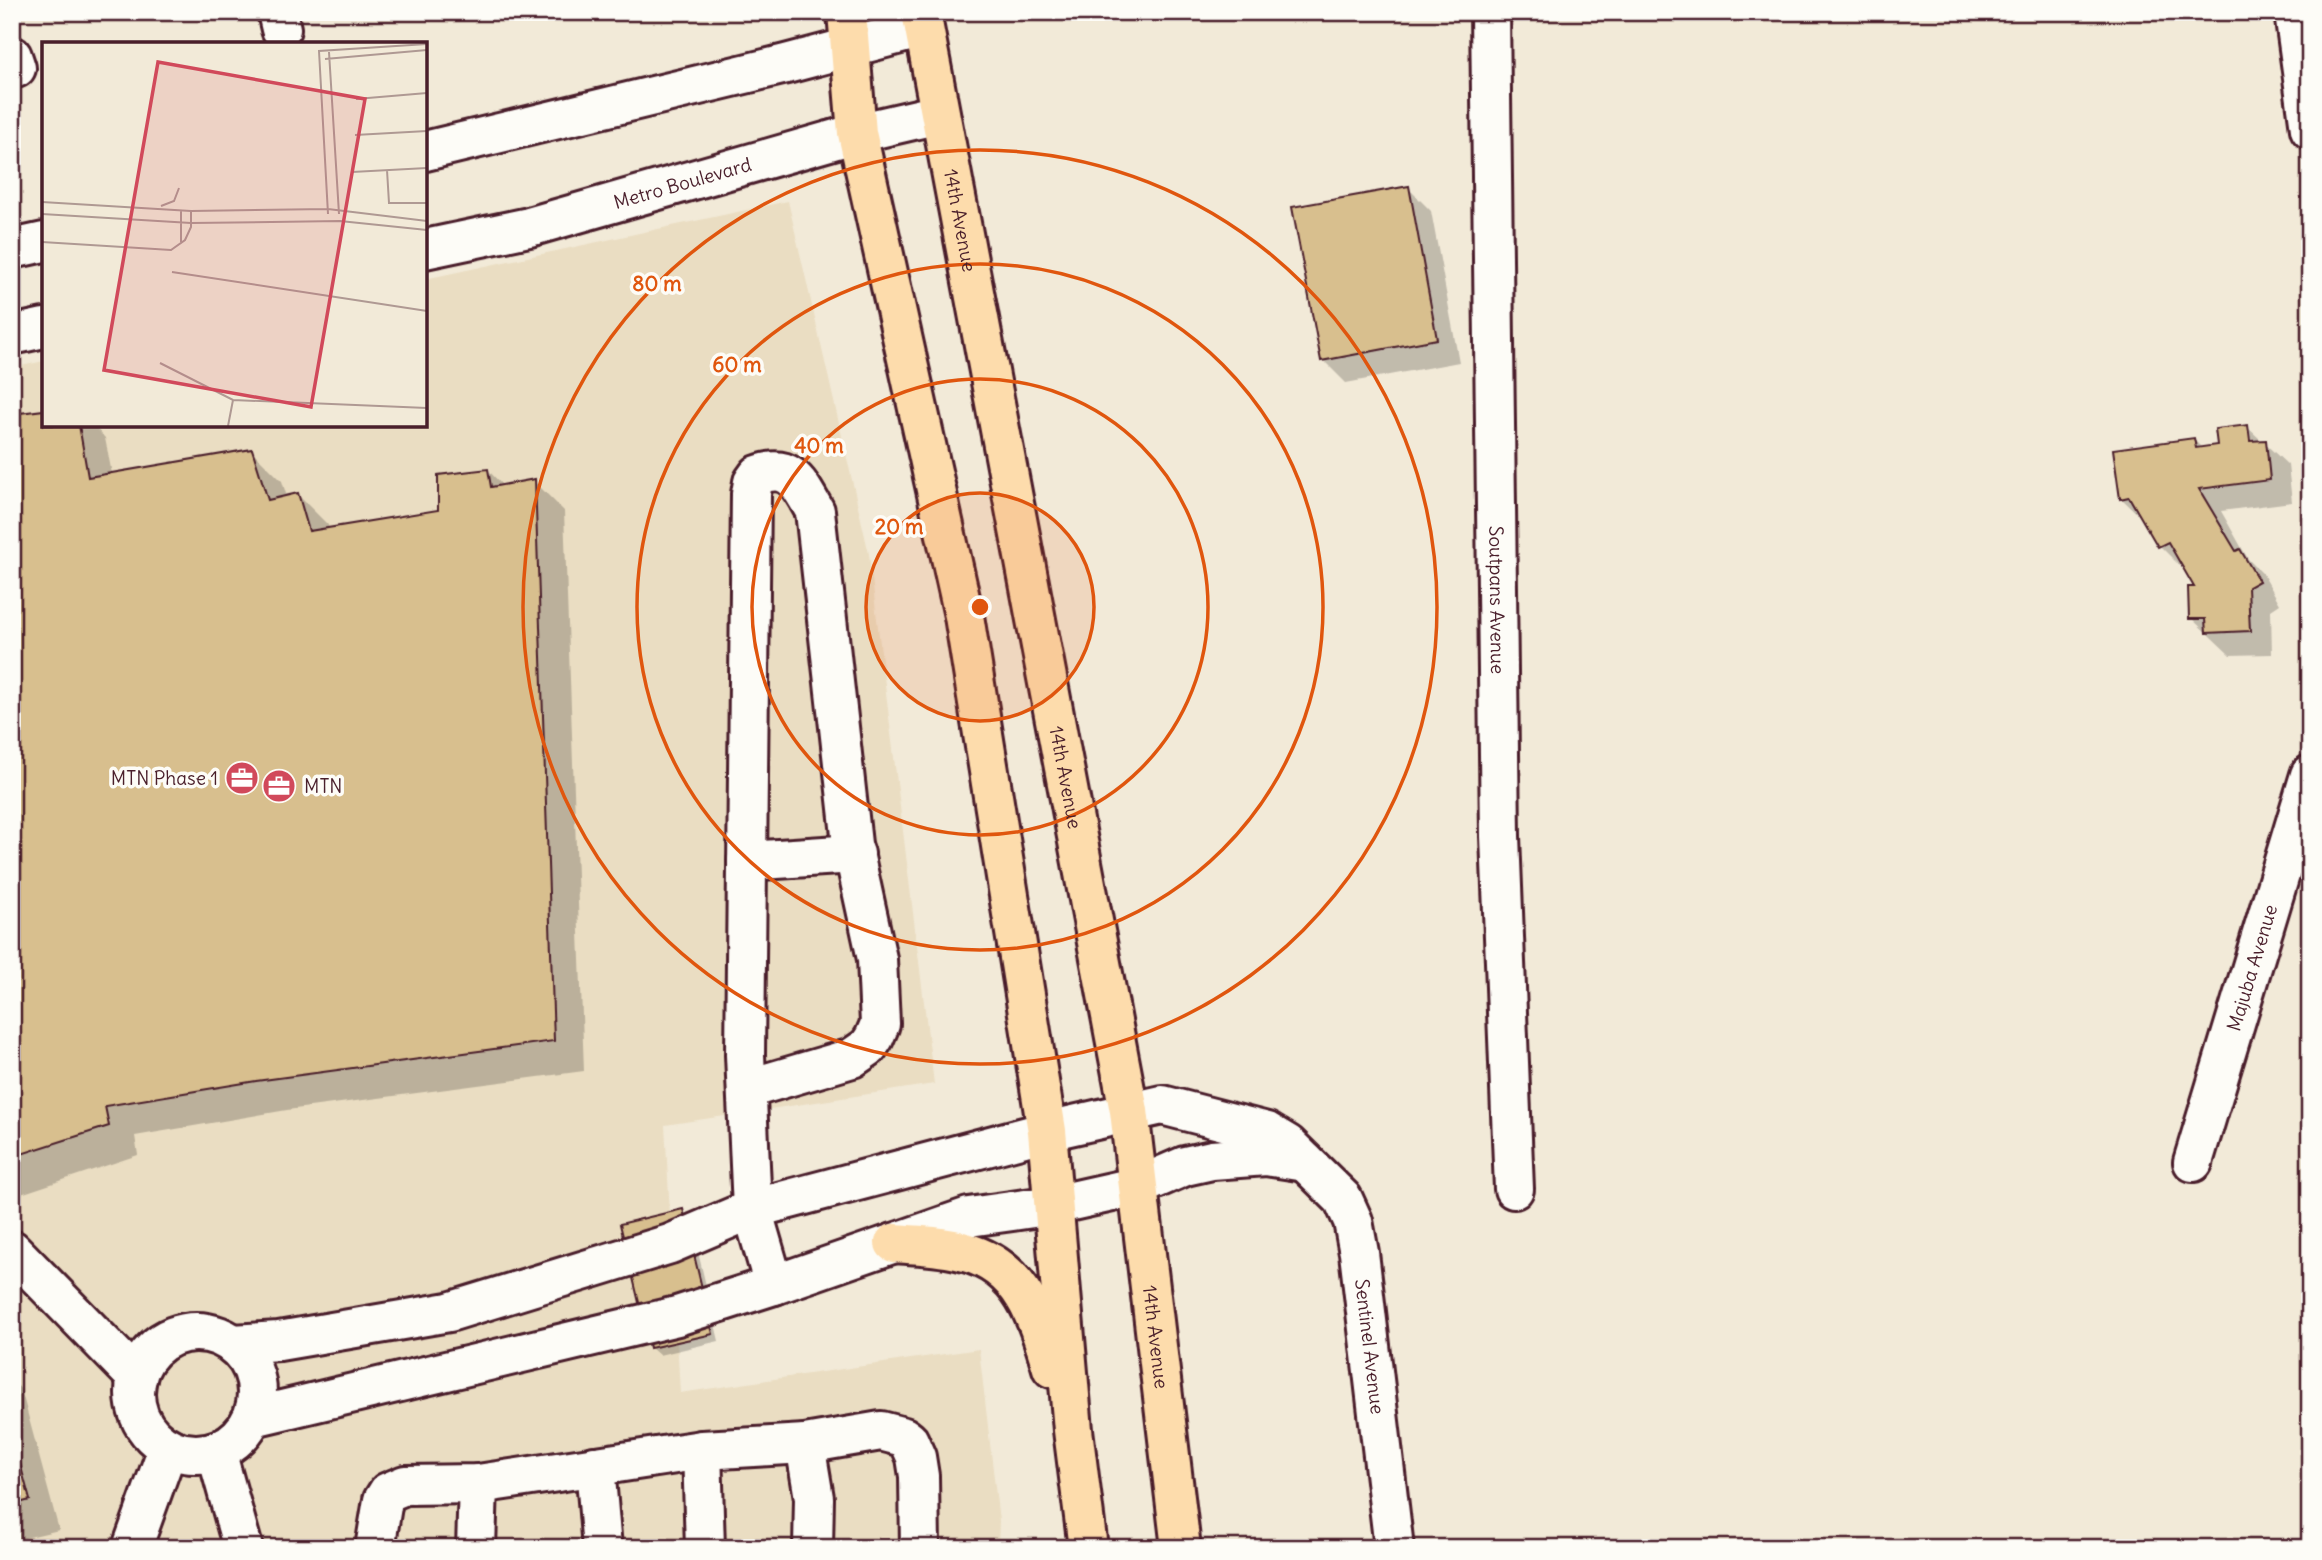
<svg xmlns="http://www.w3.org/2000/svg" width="2322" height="1560" font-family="Delius,sans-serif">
	<rect width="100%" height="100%" fill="#f2ead8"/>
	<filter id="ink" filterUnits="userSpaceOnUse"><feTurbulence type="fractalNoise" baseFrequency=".0143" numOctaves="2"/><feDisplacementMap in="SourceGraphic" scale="14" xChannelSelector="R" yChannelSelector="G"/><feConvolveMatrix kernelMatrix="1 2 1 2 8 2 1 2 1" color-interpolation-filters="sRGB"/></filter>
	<g filter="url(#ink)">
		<path fill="#eaddc2" d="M788 201 869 554 934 1084 665 1125 680 1393 979 1349 999 1521 998 1548H12V368L44 361V425H425V279Z"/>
		<path fill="#0003" d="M1408 188 1431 211 1459 362 1346 383 1323 360Z
			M44 425H93L105 438 112 474 252 451 282 481 287 497 298 495 328 525 329 530 439 511 488 470 504 487 534 481 564 511 584 1071 287 1110 135 1136 138 1155 12 1197V524L22 522Z
			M2247 427 2288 465 2292 502 2221 511 2248 559 2263 574 2280 604 2271 610 2272 654 2230 655 2191 618 2197 589 2185 568 2183 569 2160 546 2145 521 2121 498 2194 440 2203 449 2219 447Z
			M682 1211 690 1218 719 1341 659 1355 651 1348Z
			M12 1381 21 1389 59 1530 12 1541Z"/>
		<path fill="#d8bf8e" stroke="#4a1f2b" stroke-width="2" d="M1409 186 1437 339 1321 361 1292 207Z
			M44 410V425H79L88 477 252 449 268 500 298 493 309 531 438 510V475L488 469 491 487 535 479 554 1041 256 1081 105 1106 109 1126 12 1157V523L20 521 12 476V414Z
			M2248 425 2250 441 2266 440 2270 480 2199 489 2236 551 2240 549 2259 581 2248 587 2250 631 2206 633 2205 619H2189L2188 587H2194L2168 542 2158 547 2129 497 2120 499 2113 449 2194 438 2196 448 2217 445 2215 429Z
			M683 1209 713 1334 650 1348 620 1224Z
			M12 1434 30 1500 12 1505Z"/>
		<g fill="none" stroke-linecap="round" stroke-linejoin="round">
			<defs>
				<g id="minor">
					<path d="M277 12 281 29"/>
					<path id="s1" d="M1490 12 1500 836 1514 1189"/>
					<path d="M2294 12 2310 129"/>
					<path d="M12 56 16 68"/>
					<path d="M425 151 786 64 923 28"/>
					<path d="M12 249 44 242"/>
					<path id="s2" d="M425 249 529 227 857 133 939 114"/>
					<path d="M12 335 44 328"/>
					<path d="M747 861 855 854"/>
					<path d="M747 1089 852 1058 868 1047 874 1038 880 1024 877 959 852 844 815 511C800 486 792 462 758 475L753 482 751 494 745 1055 752 1209 774 1285"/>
					<path id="s3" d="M2193 1162 2310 775"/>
					<path d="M12 1250 137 1378"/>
					<circle cx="196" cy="1393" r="61"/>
					<path id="s4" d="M233 1344 279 1341 449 1312 670 1244 752 1209 1047 1131 1162 1105 1267 1132 1287 1144 1343 1199 1353 1221 1359 1253 1394 1548"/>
					<path d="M253 1417 677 1316 774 1285 969 1217 1054 1205 1139 1186 1185 1166 1212 1160 1266 1156 1305 1162"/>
					<path d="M805 1444 814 1498 813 1548"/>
					<path d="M702 1450 705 1548"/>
					<path d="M216 1451 243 1548"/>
					<path d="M595 1466 602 1548"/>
					<path d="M132 1548 168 1448"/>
					<path d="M375 1548 383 1500 388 1492 405 1485 478 1484 702 1450 805 1444 881 1431 904 1437 909 1441 916 1457 919 1476 920 1548"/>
					<path d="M476 1548 478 1484"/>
				</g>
				<g id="major">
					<path d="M847 12 857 133 964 616 1047 1131 1073 1430 1088 1548"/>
					<path id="s5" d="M921 12 1129 1111 1181 1548"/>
					<path d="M894 1243C917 1245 943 1245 965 1252 1022 1267 1037 1317 1052 1368"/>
				</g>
			</defs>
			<use href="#minor" stroke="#4a1f2b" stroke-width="44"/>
			<use href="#major" stroke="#4a1f2b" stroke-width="44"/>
			<use href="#minor" stroke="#fdfcf7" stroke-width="38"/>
			<use href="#major" stroke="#fddcac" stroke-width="38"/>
		</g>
	</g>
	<circle cx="980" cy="607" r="114" fill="#e0560e" fill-opacity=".12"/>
	<g fill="none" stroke="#e0560e" stroke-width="3.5">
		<circle cx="980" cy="607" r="114"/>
		<circle cx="980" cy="607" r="228"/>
		<circle cx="980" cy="607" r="343"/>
		<circle cx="980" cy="607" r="457"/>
	</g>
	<defs>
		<symbol id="office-disc" viewBox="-11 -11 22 22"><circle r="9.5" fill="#d1495b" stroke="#fdfcf7"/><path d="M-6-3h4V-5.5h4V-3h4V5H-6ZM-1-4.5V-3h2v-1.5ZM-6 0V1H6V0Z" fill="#fff"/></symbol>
	</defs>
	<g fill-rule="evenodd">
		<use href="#office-disc" x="223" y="759" width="38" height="38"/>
		<use href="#office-disc" x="260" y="767" width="38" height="38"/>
	</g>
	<g text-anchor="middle" stroke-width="7" stroke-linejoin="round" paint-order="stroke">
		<g font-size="19" fill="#4a1f2b" stroke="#fdfcf7">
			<text dy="7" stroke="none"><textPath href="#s2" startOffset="266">Metro Boulevard</textPath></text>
			<text dy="7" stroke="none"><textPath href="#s5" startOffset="212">14th Avenue</textPath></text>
			<text dy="7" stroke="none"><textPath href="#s1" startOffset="588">Soutpans Avenue</textPath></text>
			<text dy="7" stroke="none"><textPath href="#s5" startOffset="779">14th Avenue</textPath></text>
			<text dy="7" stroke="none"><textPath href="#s3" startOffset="203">Majuba Avenue</textPath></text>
			<text dy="7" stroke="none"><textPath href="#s5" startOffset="1346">14th Avenue</textPath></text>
			<text dy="7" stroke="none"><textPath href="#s4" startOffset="1323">Sentinel Avenue</textPath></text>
		</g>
		<g font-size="19" fill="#4a1f2b" stroke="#fdfcf7" text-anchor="end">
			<text x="218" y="785">MTN Phase 1</text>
			<text x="304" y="793" text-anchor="start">MTN</text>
		</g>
	</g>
	<g transform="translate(42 42)">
		<rect width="385" height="385" fill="#f2ead8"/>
		<path fill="none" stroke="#af9993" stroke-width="2" d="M287 10 297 172M283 17 385 8M314 57 385 51M313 93 385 89M345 128 347 161H385M310 130 385 126M0 160 149 169 286 167 385 179M119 164 132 159 137 146M139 168V200M0 172 149 181 298 179 385 188M286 172 277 9 385 2M0 200 129 208 143 198 149 185V169M130 230 385 269M118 321 191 358 385 366M186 384 191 358"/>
		<path fill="#d1495b" fill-opacity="0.15" stroke="#d1495b" stroke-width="3.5" d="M116 20 323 57 269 365 62 328Z"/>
		<rect width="385" height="385" fill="none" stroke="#4a1f2b" stroke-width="3.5"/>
	</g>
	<circle cx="980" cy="607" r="10" fill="#e0560e" stroke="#fdfcf7" stroke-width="3.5"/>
	<g font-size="21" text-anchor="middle" font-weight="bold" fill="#e0560e" stroke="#fdfcf7" stroke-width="7" stroke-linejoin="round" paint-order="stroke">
		<text x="657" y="291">80 m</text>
		<text x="737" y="372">60 m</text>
		<text x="819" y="453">40 m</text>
		<text x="899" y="534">20 m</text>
	</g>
	<rect width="2322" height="1560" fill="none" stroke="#fdfcf7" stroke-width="42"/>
	<rect x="21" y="21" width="2280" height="1518" fill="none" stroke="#4a1f2b" stroke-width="2.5" filter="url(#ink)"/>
</svg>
